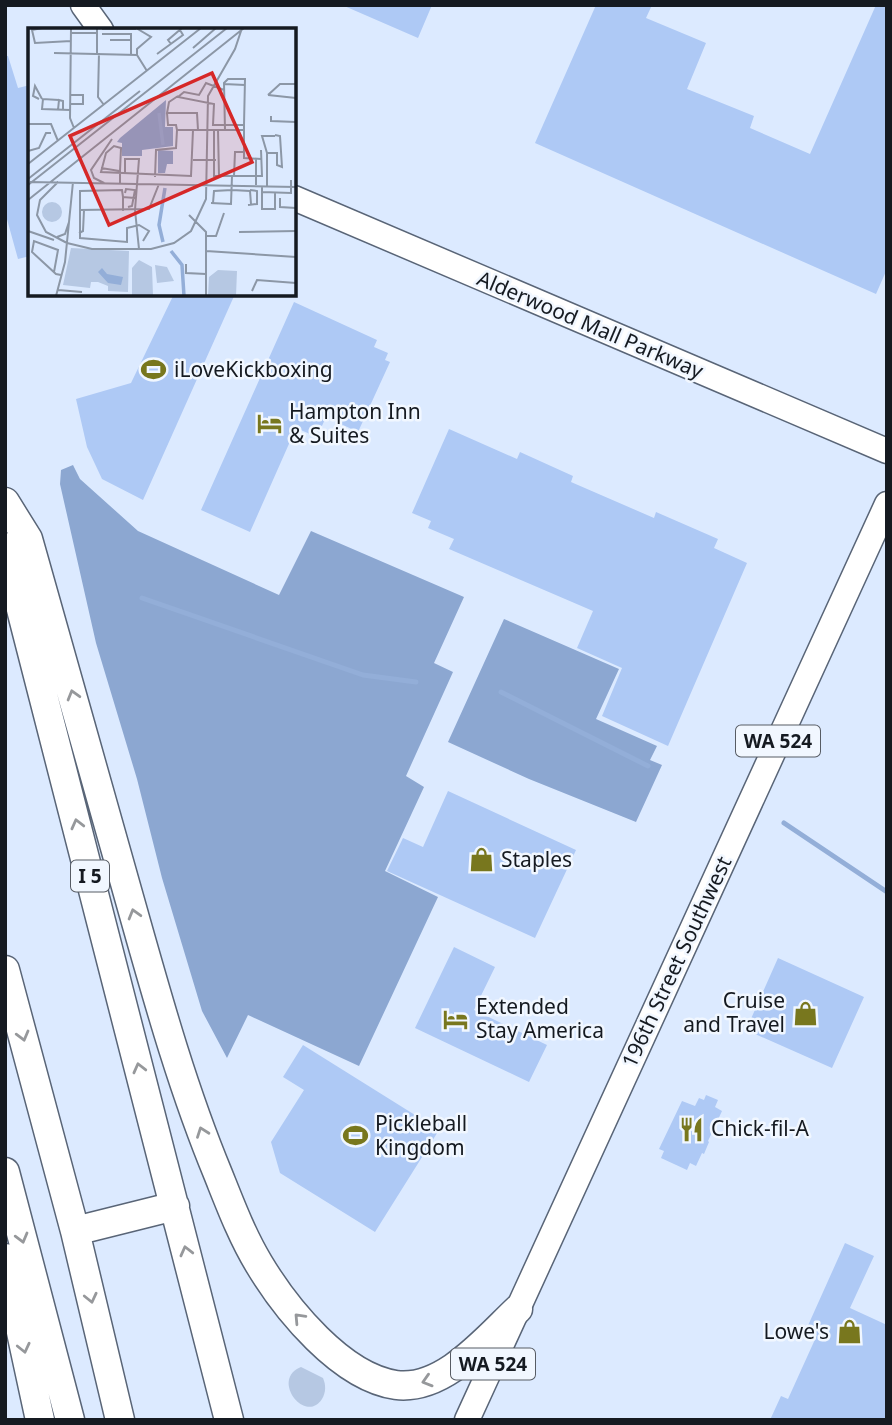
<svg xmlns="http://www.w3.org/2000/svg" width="892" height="1425" font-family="'Noto Sans',sans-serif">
	<rect width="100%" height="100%" fill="#dceaff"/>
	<path fill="#b6c8e3" d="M301 1367 323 1378C326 1385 326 1392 322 1399 305 1425 270 1379 301 1367Z"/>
	<path fill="#8ca7d1" d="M73 465 80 479 138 531 279 595 311 531 464 597 434 663 453 672 406 776 424 787 385 871 438 897 359 1066 248 1015 227 1058 202 1011 162 878 137 779 96 643 60 484 61 470Z
		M504 619 619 669 596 719 657 746 650 760 662 765 636 822 529 779 448 742Z"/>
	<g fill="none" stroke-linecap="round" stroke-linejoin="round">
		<path stroke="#93aed8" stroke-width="5" d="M142 598 363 675 416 682
			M501 692 648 766
			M784 823 887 892"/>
	</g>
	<path fill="#aec9f5" d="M342 5H432L418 38Z
		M596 5H652L646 18 706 43 687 89 754 116 750 128 810 154 876 5H887V269L876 294 535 143Z
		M5 56H8L18 88 30 85V256L18 259 5 212Z
		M174 294H235L143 500 102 479 87 447 76 399 131 383Z
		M294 302 377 340 374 347 388 353 385 360 390 362 358 432 326 417 317 437 296 428 250 532 201 510Z
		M449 429 517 459 520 452 573 476 571 482 654 518 656 512 718 539 714 548 747 563 668 746 602 716 622 668 577 648 593 611 449 549 454 539 428 528 431 521 412 513Z
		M448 791 576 850 535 938 387 871 403 838 423 847Z
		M454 947 495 967 474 1010 547 1045 529 1082 415 1028Z
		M778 958 864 997 832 1068 746 1030Z
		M303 1045 439 1130 375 1232 280 1173 271 1142 304 1090 283 1077Z
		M706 1095 718 1100 715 1107 722 1111 708 1141 709 1142 704 1154 702 1153 696 1166 690 1163 687 1170 661 1158 664 1151 659 1149 682 1101 695 1106 699 1098 704 1100Z
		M845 1243 874 1256 850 1308 887 1325V1420H770L781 1396 788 1399 817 1335 806 1330Z"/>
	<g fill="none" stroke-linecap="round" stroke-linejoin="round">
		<defs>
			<path id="major" d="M83 5 101 30
				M294 198 887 451
				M467 1420 887 504"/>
			<path id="highway" d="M5 502 28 539C64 667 100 794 136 922 160 1007 184 1092 218 1174 230 1204 242 1236 259 1264 286 1309 341 1377 396 1385 444 1391 486 1339 518 1309
				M5 547 229 1420
				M5 970 75 1231 120 1420
				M5 1172 70 1420
				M75 1231 175 1206
				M5 1258 40 1420"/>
		</defs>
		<use href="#major" stroke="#596577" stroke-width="27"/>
		<use href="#highway" stroke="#596577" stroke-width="31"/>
		<use href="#major" stroke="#fff" stroke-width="24"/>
		<use href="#highway" stroke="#fff" stroke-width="28"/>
	</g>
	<defs><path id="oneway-chevron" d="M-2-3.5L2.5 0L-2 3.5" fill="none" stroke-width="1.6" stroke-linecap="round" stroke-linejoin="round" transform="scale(1.75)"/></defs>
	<g stroke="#96989b">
		<use href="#oneway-chevron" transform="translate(73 695) rotate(-106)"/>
		<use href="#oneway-chevron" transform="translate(77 824) rotate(-104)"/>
		<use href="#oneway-chevron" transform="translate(134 914) rotate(-106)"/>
		<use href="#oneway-chevron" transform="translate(23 1036) rotate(75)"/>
		<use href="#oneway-chevron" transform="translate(139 1068) rotate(-104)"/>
		<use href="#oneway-chevron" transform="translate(202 1132) rotate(-110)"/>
		<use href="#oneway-chevron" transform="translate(22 1238) rotate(75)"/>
		<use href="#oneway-chevron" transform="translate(186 1251) rotate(-104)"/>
		<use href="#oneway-chevron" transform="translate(91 1298) rotate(77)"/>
		<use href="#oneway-chevron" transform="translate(299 1318) rotate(-133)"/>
		<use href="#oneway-chevron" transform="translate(24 1348) rotate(77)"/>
		<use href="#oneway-chevron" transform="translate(427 1381) rotate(163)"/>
	</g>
	<defs>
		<symbol id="stadium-bare" viewBox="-9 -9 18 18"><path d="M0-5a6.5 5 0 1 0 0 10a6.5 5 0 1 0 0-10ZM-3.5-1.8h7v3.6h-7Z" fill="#78771e" stroke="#f1f7ff" stroke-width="2.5" paint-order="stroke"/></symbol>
		<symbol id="hotel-bare" viewBox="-9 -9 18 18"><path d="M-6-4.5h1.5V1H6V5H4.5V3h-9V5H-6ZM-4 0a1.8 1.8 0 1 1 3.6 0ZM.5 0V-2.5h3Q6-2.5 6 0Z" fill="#78771e" stroke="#f1f7ff" stroke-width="2.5" paint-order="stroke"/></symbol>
		<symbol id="shop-bare" viewBox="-9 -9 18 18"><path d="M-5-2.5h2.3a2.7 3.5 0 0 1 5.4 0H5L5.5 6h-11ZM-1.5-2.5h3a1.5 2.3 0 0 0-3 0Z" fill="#78771e" stroke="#f1f7ff" stroke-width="2.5" paint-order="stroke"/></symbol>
		<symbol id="restaurant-bare" viewBox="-9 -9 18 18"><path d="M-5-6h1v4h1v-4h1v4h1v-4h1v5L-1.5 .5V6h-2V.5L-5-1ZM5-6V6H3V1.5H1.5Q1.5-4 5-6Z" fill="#78771e" stroke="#f1f7ff" stroke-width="2.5" paint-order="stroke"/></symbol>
	</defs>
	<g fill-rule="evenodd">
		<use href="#stadium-bare" x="136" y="352" width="35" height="35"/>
		<use href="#hotel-bare" x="252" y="406" width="35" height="35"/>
		<use href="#shop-bare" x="464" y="842" width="35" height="35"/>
		<use href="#shop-bare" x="788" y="996" width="35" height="35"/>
		<use href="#hotel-bare" x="438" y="1002" width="35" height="35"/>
		<use href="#restaurant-bare" x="674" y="1112" width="35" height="35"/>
		<use href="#stadium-bare" x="338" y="1118" width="35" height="35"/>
		<use href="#shop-bare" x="832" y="1314" width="35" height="35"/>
	</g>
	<g text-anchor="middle" stroke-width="5" stroke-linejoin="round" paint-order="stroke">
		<g fill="#f1f7ff" stroke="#575c64" stroke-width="2">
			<rect x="736" y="725.5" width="84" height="31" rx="5"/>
			<rect x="71" y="860.5" width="38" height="31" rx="5"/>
			<rect x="451" y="1348.5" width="84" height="31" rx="5"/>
		</g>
		<g font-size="19" font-weight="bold" fill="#151a21">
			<text x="778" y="748">WA 524</text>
			<text x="90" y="883">I 5</text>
			<text x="493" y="1371">WA 524</text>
		</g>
		<g font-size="21" fill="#151a21" stroke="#f1f7ff">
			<text transform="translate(590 325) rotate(23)" y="7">Alderwood Mall Parkway</text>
			<text transform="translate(677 962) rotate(-65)" y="7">196th Street Southwest</text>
		</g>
		<g font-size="21" fill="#151a21" stroke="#f1f7ff" text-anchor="start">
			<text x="174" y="377">iLoveKickboxing</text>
			<text x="289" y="419">Hampton Inn<tspan x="289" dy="24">&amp; Suites</tspan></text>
			<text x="501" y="867">Staples</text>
			<text x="785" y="1008" text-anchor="end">Cruise<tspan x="785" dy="24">and Travel</tspan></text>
			<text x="476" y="1014">Extended<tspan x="476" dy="24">Stay America</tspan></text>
			<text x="375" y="1131">Pickleball<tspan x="375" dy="24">Kingdom</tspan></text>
			<text x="711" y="1136">Chick-fil-A</text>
			<text x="829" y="1339" text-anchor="end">Lowe's</text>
		</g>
	</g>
	<g transform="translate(28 28)">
		<rect width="268" height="268" fill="#dceaff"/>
		<path d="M14 184a10 10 0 1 1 20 0a10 10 0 1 1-20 0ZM43 220 101 223 100 264 80 263V258L70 254H63L62 260 35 257ZM111 232 124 239 125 268H104V240ZM127 237 139 239 146 253 129 255ZM190 242 209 243 208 268H180L181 249Z" fill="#b6c8e3"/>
		<path d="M138 72 137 99H145V118L114 122V128H94V115L89 114 92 110ZM130 122 145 123V136H139L137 145H130Z" fill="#8ca7d1"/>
		<path d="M74 240 79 246 95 249 93 257 80 255 70 244Z" fill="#93aed8"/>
		<path fill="none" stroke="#93aed8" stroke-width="3.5" d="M131 85 135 117M135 214 131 197 137 160M143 223 154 237 156 268"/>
		<path fill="none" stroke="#8c97a6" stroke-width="2" d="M14 0 4 2 7 15 43 13M43 0 42 90 46 100M69 0V25M108 0 123 9 109 21V27M74 1H108M43 5H69M74 6H103V12M82 12H103V27M143 16 140 12 154 0M165 20 188 0M26 25 109 27 119 43M71 25 70 69 76 77M129 26 155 7 152 2M196 56 217 57M196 62 178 55 171 67 156 64 150 69 186 76 185 97H216V130L233 131M240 67 252 56H268M240 67 268 70M150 68 141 74 139 85H169L170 102M11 71 5 68 7 58 14 71M31 72 15 71 14 81 42 82M42 76H55V67H42M30 82 31 72 35 73V82M139 85 140 97H148L149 102H215M243 88V93L268 94M0 96H23L30 113M186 102V148H234L233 122M190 102 191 148M197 102 196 55 200 51H217L216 97M247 107 252 108 254 139 249 137V124M0 123 11 120 18 105H23M239 125 234 108H247M165 132H188M0 136 173 0M73 140 92 143V155M92 143 93 120 86 118 78 125 73 144 163 148 165 102M97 147V131H111L107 182 111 221M206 148 207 124H216M127 149 128 122 148 120 149 102M0 151 112 63M2 154 268 159M30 154 12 172 9 187 18 204 39 215M76 155 66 150 63 142 84 111M0 157 199 0M228 157V131M239 158V125H248M234 159V181H247V165M234 164 263 165V152M97 165 98 161 107 162 104 178 100 179M95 169 94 162 52 163V210L99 214V200L111 197 121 203 115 213M252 170V179L268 180M0 172 216 0M183 175 203 176 204 148M185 175 186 163 204 162 222 163 223 176M220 177 229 176V163L222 162M51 182 121 181 131 156M95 183V169L107 170M161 187 178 204V268M0 203 26 212M211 204 268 203M51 205 55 203 56 182M178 208H188L196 185M29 209 37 206 41 194M39 215 64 221H123L146 215 163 203 178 171 180 68 207 21 214 0M178 223 268 229M158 236V245L178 246M26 244 30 222 6 213 4 224 28 246 33 247M30 262 54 264M224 263 229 252 268 255M28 268 37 234 45 154"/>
		<path fill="#d62828" fill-opacity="0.15" stroke="#d62828" stroke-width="3.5" d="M184 45 224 134 81 197 42 108Z"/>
		<rect width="268" height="268" fill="none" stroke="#151a21" stroke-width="3.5"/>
	</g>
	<rect width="892" height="1425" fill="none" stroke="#151a21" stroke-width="14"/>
</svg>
